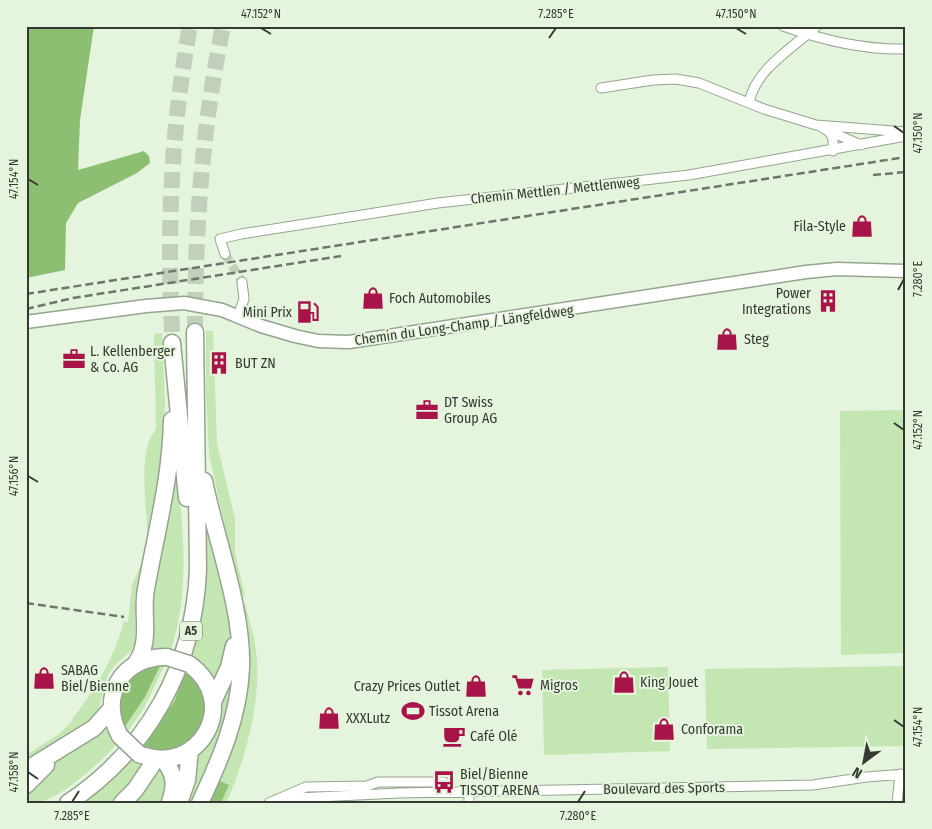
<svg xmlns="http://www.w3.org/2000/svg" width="932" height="829" font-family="'Fira Sans Condensed',sans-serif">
	<rect width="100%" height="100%" fill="#e5f4dd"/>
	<path fill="#c4e6b3" d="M206 331H213L217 443 235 519V553L245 596H243L235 573 209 454 206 394Z
		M162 333 165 404 163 450 147 551 143 560C144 552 147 544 147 536 148 507 136 453 156 429L154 334Z
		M906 410V653L841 655 840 411Z
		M174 448C182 515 192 585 171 650L151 651 153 640 150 612Z
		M204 517C213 549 236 613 230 645 228 658 221 672 216 685L190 656Z
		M142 562 135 599V644C130 655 119 659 112 669 102 682 104 696 98 710 89 728 66 739 50 750L48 746 39 751 41 756 26 765V755L59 734 73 720 72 719C96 689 114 659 124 621L128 622 132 585Z
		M245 603C248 617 253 630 255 644 264 693 246 759 226 803H221L229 785 220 781 235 736 242 608Z
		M162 662H166L144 708 125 735 122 731 145 697Z
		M906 666V746L707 749 705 669Z
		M236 667 235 690 197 803H185L195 757Z
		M668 667 670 751 544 755 542 670Z
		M186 668C188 690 156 732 142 749L140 748Z
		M105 729 108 730 117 744C100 763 65 794 42 802 37 804 31 803 26 803V788L55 762Z
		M131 758 146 764 116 803H80Z
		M159 767C169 778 166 790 161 803H131Z"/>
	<path fill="#8dbf73" d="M26 26H94L80 120 78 170 144 151 149 156 150 163 137 173 78 203 66 223 65 270 26 278Z
		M162 662 145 697 122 731 117 698 134 672Z
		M187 669 208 699 201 734 173 752 142 749 175 700Z"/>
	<path fill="#90c376" d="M220 781 229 785 221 803H210Z"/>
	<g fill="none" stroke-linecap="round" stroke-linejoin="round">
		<path stroke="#c2cfbb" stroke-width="9" stroke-dasharray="9 4.5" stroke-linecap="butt" d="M225 254 242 282"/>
		<path stroke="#c2cfbb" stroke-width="16" stroke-dasharray="16 8" stroke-linecap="butt" d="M172 332C167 227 171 130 190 26
			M195 332C195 229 202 128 223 26"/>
		<defs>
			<path id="street" d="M783 26C822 40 865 50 906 49
				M601 88 653 80 676 79 699 83 764 109 816 125 906 132
				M749 103C755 69 793 48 817 26
				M821 127C833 132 834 138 833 151
				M829 131 861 145
				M225 254 220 239 241 234 438 203 689 175 906 136
				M238 316 244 299 242 282
				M469 791V803
				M277 799 399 793 813 785 866 777 906 774
				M269 803 306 787 367 786 378 782H444
				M897 803 900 774"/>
			<path id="secondary" d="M26 322 146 306 184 303 222 310 261 326 295 336 318 341 349 342 806 272 837 269 906 271"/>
			<path id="highway" d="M172 343 187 498
				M136 663C152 641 141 614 146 589 156 533 171 478 172 420
				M213 702 229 667 234 646
				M120 736C98 697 122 656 167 657
				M139 754C199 778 242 702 189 664
				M163 759C175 774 176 784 170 802
				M26 770 94 728 111 709
				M26 785 46 765
				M68 803C149 749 194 666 198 570L195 332
				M122 803 135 790 156 759
				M179 803 187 780 190 750
				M200 803C220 760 239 717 241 668 243 609 216 540 204 481"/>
		</defs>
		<use href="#street" stroke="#95a48f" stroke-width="11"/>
		<use href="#secondary" stroke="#95a48f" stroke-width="15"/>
		<use href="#highway" stroke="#95a48f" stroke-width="19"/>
		<use href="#street" stroke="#fff" stroke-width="9"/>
		<use href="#secondary" stroke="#fff" stroke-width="12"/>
		<use href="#highway" stroke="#fff" stroke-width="16"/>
		<path stroke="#6d7669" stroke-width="2.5" stroke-dasharray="8 4" stroke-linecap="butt" d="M873 175 906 172
			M26 294 906 157
			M26 309 73 298 341 256
			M26 603 124 617"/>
		<defs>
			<path id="highway-bridge" d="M167 657 189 664
				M120 736 139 754"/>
		</defs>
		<use href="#highway-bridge" stroke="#95a48f" stroke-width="19" stroke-linecap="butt"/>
		<use href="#highway-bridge" stroke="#fff" stroke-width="16"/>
	</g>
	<path fill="none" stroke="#343a31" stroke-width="2" d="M261 28 271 34M736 28 746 34M549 38 556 28M894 126 904 133M28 179 38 185M898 290 904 279M894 423 904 430M28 476 38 482M894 720 904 727M28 772 38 779M72 802 79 791M578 802 585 791"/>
	<defs>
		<symbol id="shop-bare" viewBox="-9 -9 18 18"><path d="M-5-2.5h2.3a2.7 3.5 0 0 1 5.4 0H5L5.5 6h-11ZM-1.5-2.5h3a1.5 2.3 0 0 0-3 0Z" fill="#a81449" stroke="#e5f4dd" stroke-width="2.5" paint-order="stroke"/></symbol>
		<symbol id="building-bare" viewBox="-9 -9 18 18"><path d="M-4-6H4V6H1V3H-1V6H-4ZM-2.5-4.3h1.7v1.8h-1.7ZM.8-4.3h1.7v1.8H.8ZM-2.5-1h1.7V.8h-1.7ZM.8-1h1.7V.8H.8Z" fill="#a81449" stroke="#e5f4dd" stroke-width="2.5" paint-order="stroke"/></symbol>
		<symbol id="fuel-bare" viewBox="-9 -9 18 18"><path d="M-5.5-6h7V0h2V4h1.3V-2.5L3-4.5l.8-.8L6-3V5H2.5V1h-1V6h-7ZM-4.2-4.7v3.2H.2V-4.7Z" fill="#a81449" stroke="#e5f4dd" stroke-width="2.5" paint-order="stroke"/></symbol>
		<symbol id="office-bare" viewBox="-9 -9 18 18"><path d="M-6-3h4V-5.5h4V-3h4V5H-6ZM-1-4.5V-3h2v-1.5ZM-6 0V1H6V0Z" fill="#a81449" stroke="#e5f4dd" stroke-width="2.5" paint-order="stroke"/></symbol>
		<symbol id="supermarket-bare" viewBox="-9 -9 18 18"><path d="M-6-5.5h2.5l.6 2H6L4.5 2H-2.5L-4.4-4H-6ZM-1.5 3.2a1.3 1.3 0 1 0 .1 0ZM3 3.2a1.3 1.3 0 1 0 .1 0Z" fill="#a81449" stroke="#e5f4dd" stroke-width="2.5" paint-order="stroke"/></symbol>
		<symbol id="stadium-bare" viewBox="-9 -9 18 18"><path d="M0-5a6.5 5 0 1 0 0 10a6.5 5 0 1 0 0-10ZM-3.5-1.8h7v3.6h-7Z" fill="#a81449" stroke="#e5f4dd" stroke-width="2.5" paint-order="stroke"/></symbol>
		<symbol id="cafe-bare" viewBox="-9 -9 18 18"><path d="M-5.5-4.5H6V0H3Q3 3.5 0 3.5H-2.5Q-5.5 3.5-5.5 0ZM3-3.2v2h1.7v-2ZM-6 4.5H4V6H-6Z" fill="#a81449" stroke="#e5f4dd" stroke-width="2.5" paint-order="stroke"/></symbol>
		<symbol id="bus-bare" viewBox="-9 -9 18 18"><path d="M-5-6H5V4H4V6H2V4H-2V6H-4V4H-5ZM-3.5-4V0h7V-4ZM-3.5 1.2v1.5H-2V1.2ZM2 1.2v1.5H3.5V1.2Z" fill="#a81449" stroke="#e5f4dd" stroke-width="2.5" paint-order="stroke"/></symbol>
	</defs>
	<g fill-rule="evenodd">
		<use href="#shop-bare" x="846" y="210" width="32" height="32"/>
		<use href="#shop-bare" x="357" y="282" width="32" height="32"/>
		<use href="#building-bare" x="812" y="285" width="32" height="32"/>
		<use href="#fuel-bare" x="292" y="296" width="32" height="32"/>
		<use href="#shop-bare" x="711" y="323" width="32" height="32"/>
		<use href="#office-bare" x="58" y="343" width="32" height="32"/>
		<use href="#building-bare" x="203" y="347" width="32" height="32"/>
		<use href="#office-bare" x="411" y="394" width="32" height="32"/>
		<use href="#shop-bare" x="28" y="662" width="32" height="32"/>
		<use href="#shop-bare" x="608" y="666" width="32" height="32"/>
		<use href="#supermarket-bare" x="507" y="669" width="32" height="32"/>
		<use href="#shop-bare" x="460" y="670" width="32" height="32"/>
		<use href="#stadium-bare" x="397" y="695" width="32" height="32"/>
		<use href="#shop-bare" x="313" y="702" width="32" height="32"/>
		<use href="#shop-bare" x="648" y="713" width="32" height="32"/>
		<use href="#cafe-bare" x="438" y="720" width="32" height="32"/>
		<use href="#bus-bare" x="428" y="766" width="32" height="32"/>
	</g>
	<g text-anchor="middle" stroke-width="4" stroke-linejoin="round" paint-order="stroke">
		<rect fill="#e5f4dd" stroke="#697265" stroke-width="1" x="180" y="621.5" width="22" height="19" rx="4"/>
		<g font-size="12" font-weight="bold" fill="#343a31">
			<text x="191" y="635">A5</text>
		</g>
		<g font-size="14" fill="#343a31" stroke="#e5f4dd">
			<text transform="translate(555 190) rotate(-6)" y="5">Chemin Mettlen / Mettlenweg</text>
			<text transform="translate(464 325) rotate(-8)" y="5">Chemin du Long-Champ / Längfeldweg</text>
			<text transform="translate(664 788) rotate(-1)" y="5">Boulevard des Sports</text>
		</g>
		<g font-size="14" fill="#343a31" stroke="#e5f4dd" text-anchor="start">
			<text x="846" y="231" text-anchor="end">Fila-Style</text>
			<text x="811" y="298" text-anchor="end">Power<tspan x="811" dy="16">Integrations</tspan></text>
			<text x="389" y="303">Foch Automobiles</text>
			<text x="292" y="317" text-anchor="end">Mini Prix</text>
			<text x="744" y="344">Steg</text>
			<text x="90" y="356">L. Kellenberger<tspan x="90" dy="16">&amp; Co. AG</tspan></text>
			<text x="235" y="368">BUT ZN</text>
			<text x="444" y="407">DT Swiss<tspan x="444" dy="16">Group AG</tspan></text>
			<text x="61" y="675">SABAG<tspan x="61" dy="16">Biel/Bienne</tspan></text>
			<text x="640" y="687">King Jouet</text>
			<text x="540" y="690">Migros</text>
			<text x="460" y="691" text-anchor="end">Crazy Prices Outlet</text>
			<text x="429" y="716">Tissot Arena</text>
			<text x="346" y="723">XXXLutz</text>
			<text x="681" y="734">Conforama</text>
			<text x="470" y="741">Café Olé</text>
			<text x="460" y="779">Biel/Bienne<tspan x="460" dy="16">TISSOT ARENA</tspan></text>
		</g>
	</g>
	<rect width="932" height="829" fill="none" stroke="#e5f4dd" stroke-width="55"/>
	<g transform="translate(864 762) rotate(212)" stroke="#e5f4dd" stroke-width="4" paint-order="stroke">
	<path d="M0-4L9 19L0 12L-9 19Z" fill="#343a31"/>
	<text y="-8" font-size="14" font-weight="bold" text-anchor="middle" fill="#343a31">N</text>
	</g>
	<rect x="28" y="28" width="876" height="774" fill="none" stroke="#343a31" stroke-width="2"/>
	<g font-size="12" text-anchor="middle" fill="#343a31">
		<text x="261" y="18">47.152°N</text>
		<text x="556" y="18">7.285°E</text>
		<text x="736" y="18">47.150°N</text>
		<text transform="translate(918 133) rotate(-90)" y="4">47.150°N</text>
		<text transform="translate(14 179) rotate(-90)" y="4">47.154°N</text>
		<text transform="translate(918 279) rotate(-90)" y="4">7.280°E</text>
		<text transform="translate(918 430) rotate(-90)" y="4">47.152°N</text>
		<text transform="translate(14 476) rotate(-90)" y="4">47.156°N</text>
		<text transform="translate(918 727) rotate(-90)" y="4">47.154°N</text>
		<text transform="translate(14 772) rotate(-90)" y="4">47.158°N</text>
		<text x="72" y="820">7.285°E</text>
		<text x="578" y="820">7.280°E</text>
	</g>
</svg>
